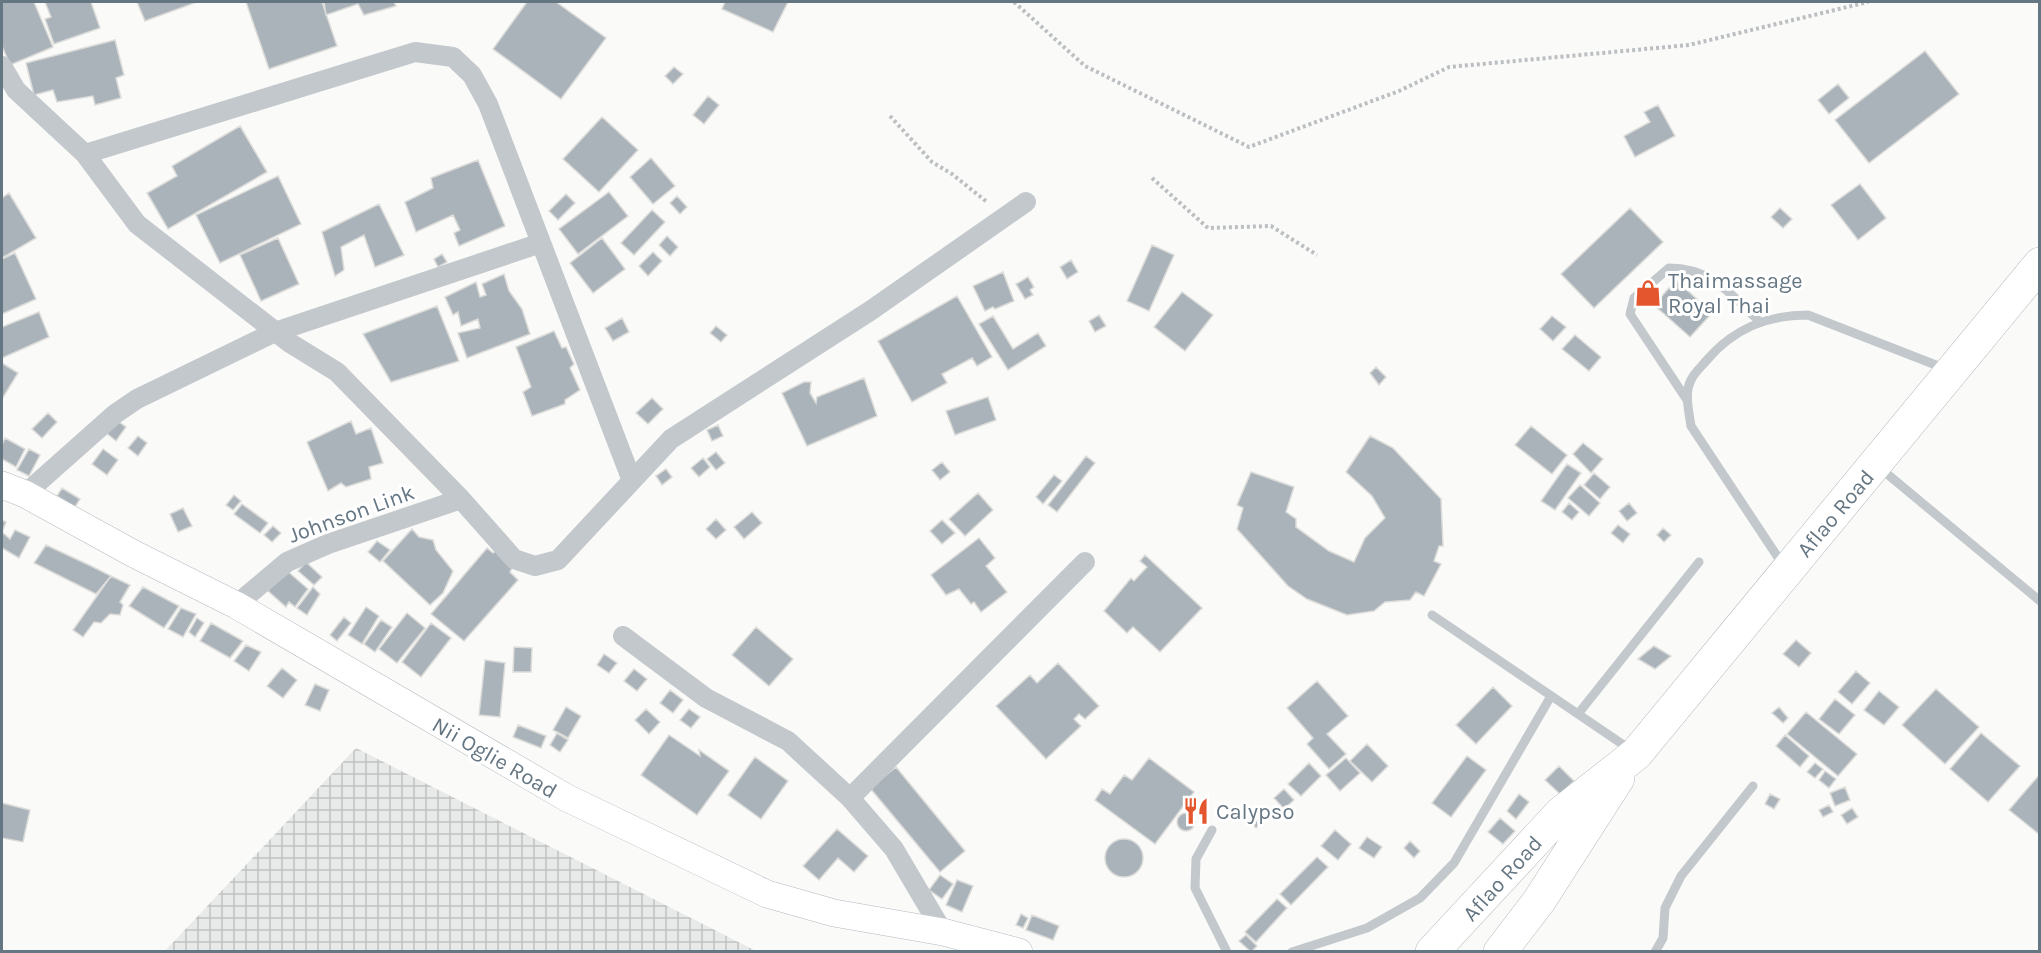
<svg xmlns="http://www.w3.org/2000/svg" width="2041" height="953" font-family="Karla,sans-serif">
	<defs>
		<pattern id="industrial-grid" width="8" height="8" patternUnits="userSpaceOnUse" patternTransform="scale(1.5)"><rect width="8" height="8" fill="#e8e9e9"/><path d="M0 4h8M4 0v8" fill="none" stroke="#c0c1c2"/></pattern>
	</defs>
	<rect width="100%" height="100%" fill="#fafaf8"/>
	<path fill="url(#industrial-grid)" d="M356 748 756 951H165Z"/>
	<path fill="#aab3b9" stroke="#dcdcda" stroke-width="1.5" d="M2 2H34L53 47 10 65 2 46Z
		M45 2H91L100 28 54 44 45 19 51 17Z
		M137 2H197L145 21Z
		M246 2H322L337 46 269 69Z
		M324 2H394L396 6 364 15 358 4 326 15Z
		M527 2H556L606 38 561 99 493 49Z
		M725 2H788L773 32 722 9Z
		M115 40 124 75 116 78 121 98 95 105 93 96 57 102 53 90 34 95 26 63Z
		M1925 51 1959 94 1869 163 1835 120Z
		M674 67 683 74 673 84 665 76Z
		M1838 84 1849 98 1829 114 1818 100Z
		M708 96 719 105 704 124 693 115Z
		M1658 105 1675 136 1635 157 1624 136 1650 122 1644 112Z
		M602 117 638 150 599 192 563 159Z
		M240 126 267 172 168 229 147 193 177 176 172 166Z
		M651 158 675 186 653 204 630 177Z
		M478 160 505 226 459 246 454 233 460 230 453 215 416 232 405 202 433 188 431 178Z
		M278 176 301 224 220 263 196 215Z
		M1860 184 1886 218 1858 240 1831 205Z
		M609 192 628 216 578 254 559 229Z
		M9 193 36 238 2 258V198Z
		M566 194 575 203 558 220 549 211Z
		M677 196 687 207 680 214 670 203Z
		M379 204 404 255 375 267 364 235 341 247 344 270 335 276 322 232Z
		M1630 208 1663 242 1594 308 1561 274Z
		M1780 208 1792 219 1783 228 1771 217Z
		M652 210 665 222 634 255 621 243Z
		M667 236 678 247 670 256 659 245Z
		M278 238 299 284 261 301 240 255Z
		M602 238 625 269 593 293 570 263Z
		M1152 245 1174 255 1149 311 1127 301Z
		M653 252 662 261 648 276 639 266Z
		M15 253 36 299 2 314V259Z
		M442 254 447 262 438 267 434 259Z
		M1071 260 1078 272 1067 279 1060 267Z
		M1003 272 1014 301 995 309 993 307 985 311 973 286Z
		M504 274 509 291 522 309 530 334 467 358 458 333 480 328 478 319 461 326 458 312 453 315 445 297 476 282 480 297 486 295 482 284Z
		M1028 277 1034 287 1030 290 1033 295 1025 299 1016 284Z
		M1676 280 1712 313 1690 337 1654 305Z
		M1182 292 1213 315 1185 351 1154 327Z
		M957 296 992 357 977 366 972 358 942 374 947 383 912 402 878 341Z
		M437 306 459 361 391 382 363 334Z
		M39 312 49 337 2 358V327Z
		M1099 315 1106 326 1095 332 1089 321Z
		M993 316 1013 349 1038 333 1046 346 1008 370 979 324Z
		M1552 316 1566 327 1553 341 1540 329Z
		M622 318 629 332 613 341 605 328Z
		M716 326 727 335 721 342 710 333Z
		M554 331 562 348 566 347 574 364 570 368 580 390 565 400V404L532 416 523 392 531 387 516 347Z
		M1575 335 1601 357 1589 371 1562 349Z
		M2 363 18 373 2 399Z
		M1376 367 1386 377 1379 385 1370 373Z
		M864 378 877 416 807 446 782 393 804 382H811L810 393 816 403 817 397Z
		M988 397 996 420 955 435 946 411Z
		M652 398 663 409 648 424 636 413Z
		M48 413 57 422 42 438 32 429Z
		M115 419 126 427 116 441 105 432Z
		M351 421 356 434 371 428 383 463 369 467 371 479 346 487 341 483 328 491 307 442Z
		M718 425 723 436 712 441 707 430Z
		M1531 426 1567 455 1552 474 1515 445Z
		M138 436 147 443 138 456 128 448Z
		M1370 436 1393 448 1441 499 1443 546H1439L1434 561 1441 564 1424 596 1416 592 1410 600 1385 602 1374 611 1347 615 1307 599 1288 586 1237 529 1243 508 1237 505 1251 472 1294 487 1286 512 1296 519V527L1329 551 1354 562 1365 538 1385 518 1372 496 1346 472Z
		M5 438 25 449 16 467 2 459V445Z
		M1583 443 1603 459 1591 473 1573 454Z
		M29 449 40 455 29 476 17 470Z
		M103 449 118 460 107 475 92 464Z
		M716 452 725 463 716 470 707 459Z
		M1086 456 1095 463 1057 512 1048 505Z
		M703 458 710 467 699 477 691 468Z
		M942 462 950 472 940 480 932 470Z
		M1567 464 1581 473 1555 510 1541 501Z
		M666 469 672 477 662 485 656 476Z
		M1594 473 1610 487 1600 499 1584 485Z
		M1054 475 1062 481 1043 504 1036 497Z
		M1580 485 1600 503 1589 516 1568 498Z
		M62 488 80 499 75 507 57 496Z
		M978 493 993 510 965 536 949 519Z
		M234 495 241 501 233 510 226 505Z
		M1569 503 1579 512 1572 520 1562 512Z
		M1629 503 1637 513 1627 521 1619 511Z
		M242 504 268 523 260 533 234 514Z
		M183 508 192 526 178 532 170 514Z
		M752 512 762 523 744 539 734 527Z
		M716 519 726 530 716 539 706 529Z
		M2 520 6 522 2 532 10 539 15 530 30 537 19 558 2 548Z
		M942 520 955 533 942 544 930 531Z
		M1618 525 1630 534 1623 543 1611 533Z
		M273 526 281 533 272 542 264 535Z
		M1663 528 1671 535 1664 542 1657 535Z
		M412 529 419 537 433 540 436 550 453 571 443 593 430 605 383 561Z
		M979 538 995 558 986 566 1007 592 981 612 974 602 971 604 959 589 946 595 931 575Z
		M377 541 390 550 380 562 368 552Z
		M46 545 91 566 111 576 96 594 34 563Z
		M487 548 493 553 499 548 515 562 510 572 518 580 464 641 431 614Z
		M1145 555 1202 608 1160 652 1133 627 1127 633 1104 611 1131 578 1134 581 1147 567 1140 561Z
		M306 562 322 577 314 585 298 571Z
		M285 569 308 589 295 607 289 602 286 607 268 591Z
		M111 576 130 585 120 602 123 605 120 615 110 614 101 623 94 622 83 637 73 630Z
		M143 587 179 606 164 628 129 606Z
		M313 587 320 594 307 615 297 608Z
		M366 607 379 616 362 644 348 635Z
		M181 608 196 614 183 637 168 629Z
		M407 613 425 628 397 663 379 649Z
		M344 617 351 623 337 641 330 635Z
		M197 618 204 623 195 637 189 632Z
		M381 620 392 627 375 652 364 644Z
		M211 623 243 641 230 658 200 641Z
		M431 623 451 638 421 677 402 662Z
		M756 627 793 659 769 686 732 655Z
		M1796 640 1811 653 1799 667 1783 654Z
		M246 645 261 652 249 671 234 661Z
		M1654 646 1671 656 1655 669 1638 659Z
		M514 647 532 648 531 672H513Z
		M604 654 617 663 609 673 597 665Z
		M485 660 505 663 500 717 479 715Z
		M1058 663 1099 706 1085 719 1079 714 1074 719 1081 726 1046 759 996 706 1030 675 1037 683Z
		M282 668 297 680 283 698 267 686Z
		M634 669 647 679 637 691 624 681Z
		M1856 671 1870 683 1852 704 1838 692Z
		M1317 681 1348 716 1327 734 1346 754 1329 769 1307 744 1313 738 1287 708Z
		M315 684 329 690 320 711 305 705Z
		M1493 687 1512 706 1476 744 1456 725Z
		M1936 689 1979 727 1945 764 1902 725Z
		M670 690 683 700 673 713 660 703Z
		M1879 691 1899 707 1884 725 1864 710Z
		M1835 699 1855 715 1839 734 1819 719Z
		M566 707 581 716 568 738 553 730Z
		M1779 707 1788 718 1783 723 1772 713Z
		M646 709 660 722 649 734 635 720Z
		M689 709 700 717 691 728 680 720Z
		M1806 712 1857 754 1838 776 1787 734Z
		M518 725 546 736 541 748 513 737Z
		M557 733 568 740 560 752 550 745Z
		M1981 733 2020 766 1988 802 1950 769Z
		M669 735 700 756 699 750 729 771 697 815 641 775Z
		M1785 735 1809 756 1800 767 1776 746Z
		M1367 744 1388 766 1372 782 1350 761Z
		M1467 756 1486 770 1451 817 1432 803Z
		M755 757 788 781 761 819 728 795Z
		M1149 758 1194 792 1155 844 1095 800 1102 789 1110 794 1124 775 1132 780Z
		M1346 758 1360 773 1340 791 1326 775Z
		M1309 763 1321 776 1301 796 1288 784Z
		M1815 763 1823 769 1815 778 1807 772Z
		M1559 766 1574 781 1560 794 1545 780Z
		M896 767 965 851 940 872 870 788Z
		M1825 771 1836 779 1829 788 1819 780Z
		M2040 774V835L2009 810Z
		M1845 787 1850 800 1835 806 1830 793Z
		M1284 789 1294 800 1284 809 1274 798Z
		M1519 794 1529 802 1516 819 1507 811Z
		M1770 794 1780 799 1774 809 1765 804Z
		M2 803 30 810 23 842 2 838Z
		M1829 805 1833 812 1823 817 1819 810Z
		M1852 808 1858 817 1847 824 1841 815Z
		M1258 810 1266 818 1256 828 1248 819Z
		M1177 822a9 9 0 1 1 18 0a9 9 0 1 1-18 0Z
		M1500 818 1515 831 1503 844 1488 832Z
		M837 829 868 856 854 872 838 858 819 880 803 866Z
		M1335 830 1351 844 1338 860 1321 846Z
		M1367 837 1382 847 1374 858 1359 848Z
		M1105 858a19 19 0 1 1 38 0a19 19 0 1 1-38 0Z
		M1410 841 1420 851 1414 858 1404 848Z
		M1317 857 1328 867 1291 905 1280 894Z
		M940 875 953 884 942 899 929 890Z
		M957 880 973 886 962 912 946 905Z
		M1277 899 1287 908 1256 942 1245 932Z
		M1021 914 1028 918 1023 928 1016 925Z
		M1032 915 1059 926 1053 940 1026 930Z
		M1246 935 1257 946 1251 952 1239 941Z"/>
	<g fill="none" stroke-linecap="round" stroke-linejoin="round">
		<defs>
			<path id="secondary" d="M2 485 25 494 134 554 236 605 567 798 767 894 834 913 943 932 1019 952"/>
			<path id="highway" d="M1432 952 1561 813 1636 754 2040 264
				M1500 952 1539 901 1618 778"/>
		</defs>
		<use href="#secondary" stroke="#b3babf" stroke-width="28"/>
		<use href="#highway" stroke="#b4b9bd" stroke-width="34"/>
		<path stroke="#bbbfc2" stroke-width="4" stroke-dasharray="3 3" stroke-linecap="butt" d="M1014 2 1085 66 1249 147 1399 91 1449 67 1689 45 1868 2
			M890 116 932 162 952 174 987 202
			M1152 178 1208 228 1271 226 1317 255"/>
		<path stroke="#c3c8cc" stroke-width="9" d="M1687 400 1630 314 1634 298 1669 268C1712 268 1730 294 1760 322
			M1880 468 2040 601
			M1783 565 1691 426C1689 412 1684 393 1691 380 1694 373 1701 367 1706 361 1733 329 1766 315 1808 315L1946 369
			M1432 615 1631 750
			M1578 714 1699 562
			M1212 830 1196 859 1195 888 1227 952
			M1292 952 1367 928 1420 898 1454 863 1551 696
			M1655 952 1663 938 1665 908 1681 876 1753 786"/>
		<path stroke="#c3c8cc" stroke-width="20" d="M2 66 16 90 85 154 137 224 290 343 337 372 461 499 514 559 535 566 558 560 671 439 870 311 1026 202
			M85 154 415 52 453 57 472 75 488 104 632 481
			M25 494 115 414 137 399 275 332 541 243
			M236 605 287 562 328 544 461 499
			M623 636 706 698 788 741 850 798 894 849 943 932
			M850 798 1085 562"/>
		<use href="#secondary" stroke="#fff" stroke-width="27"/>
		<use href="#highway" stroke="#fff" stroke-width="33"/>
	</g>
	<defs>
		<symbol id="shop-bare" viewBox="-9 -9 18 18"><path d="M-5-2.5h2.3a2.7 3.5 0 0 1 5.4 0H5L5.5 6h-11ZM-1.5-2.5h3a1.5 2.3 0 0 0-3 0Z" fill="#e4572e" stroke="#fff" stroke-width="2.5" paint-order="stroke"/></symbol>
		<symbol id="restaurant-bare" viewBox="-9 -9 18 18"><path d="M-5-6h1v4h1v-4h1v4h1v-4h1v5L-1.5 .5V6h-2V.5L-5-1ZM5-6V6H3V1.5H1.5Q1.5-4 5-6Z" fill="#e4572e" stroke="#fff" stroke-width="2.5" paint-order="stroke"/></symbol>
	</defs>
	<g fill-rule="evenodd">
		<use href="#shop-bare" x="1629" y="274" width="38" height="38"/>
		<use href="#restaurant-bare" x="1177" y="792" width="38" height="38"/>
	</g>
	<g text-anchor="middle" stroke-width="6" stroke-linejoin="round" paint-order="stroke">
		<g font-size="22" fill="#657683" stroke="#fff" text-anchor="start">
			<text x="1668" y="288">Thaimassage<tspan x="1668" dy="25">Royal Thai</tspan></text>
			<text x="1216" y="819">Calypso</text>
		</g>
		<g font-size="22" fill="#657683" stroke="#fff">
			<text transform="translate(351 513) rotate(-20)" y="8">Johnson Link</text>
			<text transform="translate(1835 513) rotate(-50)" y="8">Aflao Road</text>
			<text transform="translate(495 757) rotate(30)" y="8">Nii Oglie Road</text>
			<text transform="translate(1502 878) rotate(-48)" y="8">Aflao Road</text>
		</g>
	</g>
	<rect width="2041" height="953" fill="none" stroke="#657683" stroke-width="6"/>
</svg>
